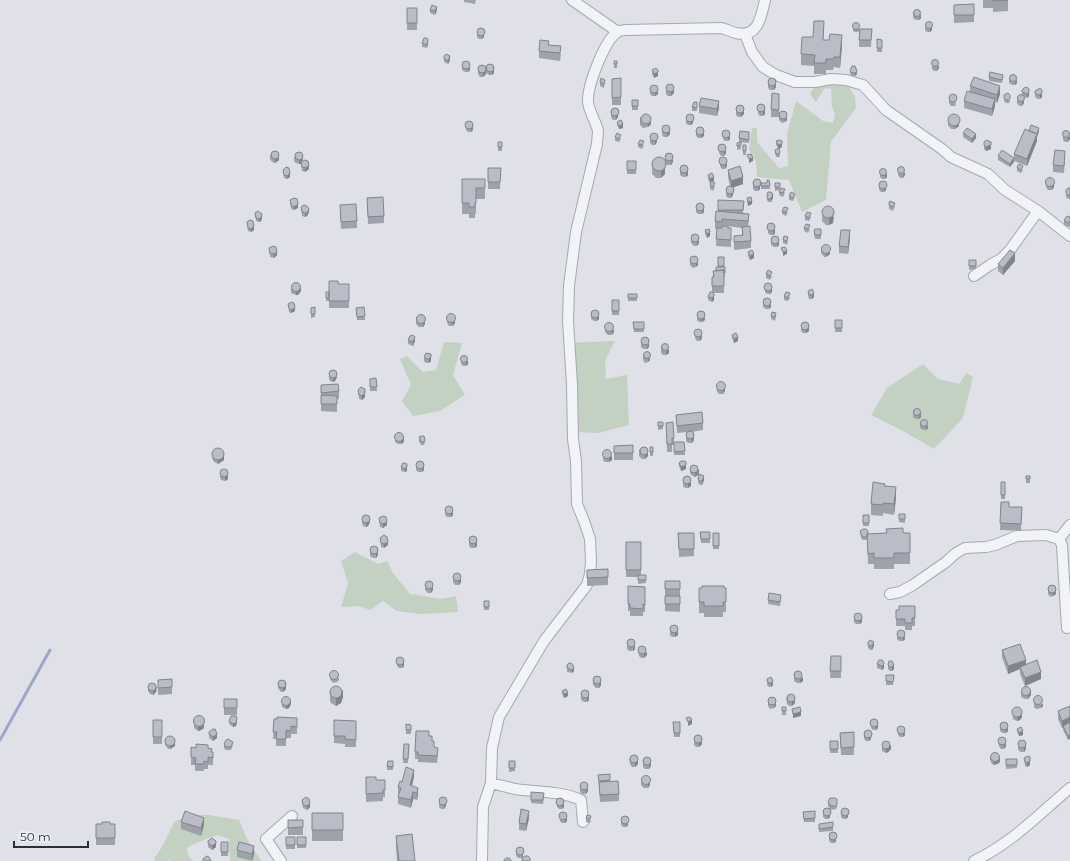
<svg xmlns="http://www.w3.org/2000/svg" width="1070" height="861" font-family="Montserrat,sans-serif">
	<rect width="100%" height="100%" fill="#e0e1e8"/>
	<path fill="#c2d1c1" d="M820 84 848 85 855 97 856 108 831 142 826 200 802 212 789 180 757 177 756 162 749 149 752 128H757V142L779 168 788 166 787 134 796 101 823 121 833 123 835 114 832 107 831 89 825 88 816 102 810 94 814 87Z
		M615 341 605 361 606 379 627 375 629 425 598 433 573 432 566 343Z
		M444 342 462 343 453 375 465 395 440 411 413 416 402 401 411 385 400 359 407 356 423 372 436 370Z
		M923 364 938 379 959 384 966 373 973 377 963 418 934 449 903 431 871 415 887 388Z
		M355 552 378 564 387 561 393 573 410 594 441 599 456 596 458 612 420 614 397 611 383 601 370 610 359 606 341 607 348 583 341 561Z
		M194 815H209L239 820 247 839 261 860 259 861H230L229 839 218 835 203 840 187 848 188 855 193 861H171L169 860 167 861H155L154 859 162 847 175 821Z"/>
	<g fill="none" stroke-linecap="round" stroke-linejoin="round">
		<path stroke="#9da8c6" stroke-width="3" d="M0 740 50 650"/>
		<defs>
			<path id="minor" d="M572 0 618 32
				M745 34 752 52 763 67 776 75 795 82H815L831 79 846 80 863 85 886 110 942 149 951 157 988 174 1005 190 1038 211 1070 236
				M974 276 990 265 1001 259 1010 250 1038 211
				M1059 539 1070 525
				M890 594 900 592 913 585 946 562 956 553 965 548 986 547 995 545 1017 536 1046 535 1059 539 1062 545 1067 628
				M491 783C499 785 507 787 515 789 537 792 561 791 581 800L583 822
				M281 861 266 839 292 816
				M482 861 483 807 491 783 492 748 499 717 544 641 587 585 590 574 591 562 590 539 584 521 577 504 576 461 573 439 572 385 568 321 569 286 576 232 597 144C597 140 598 135 598 131 596 121 589 112 588 102 587 86 604 42 617 32 619 31 623 30 626 30L721 28C726 29 731 32 736 33 759 38 761 16 765 0
				M974 861C1012 843 1038 815 1070 788"/>
		</defs>
		<use href="#minor" stroke="#a5a7b2" stroke-width="12"/>
		<use href="#minor" stroke="#f2f3f6" stroke-width="10"/>
	</g>
	<path fill="#a0a2ab" d="M464 0H476L475 4 464 2Z
		M983 0H1008V11L993 12V8H983Z
		M974 4V22L954 23V5Z
		M407 8H417V30H407Z
		M430 10H437L435 15 430 13Z
		M913 11 921 18 919 20H916L913 18Z
		M853 24 860 29H872L871 47H859V31L858 32H855L853 31Z
		M925 24 932 30 930 32H927L925 30Z
		M477 30 484 37 482 39H479L477 37Z
		M824 32 823 40 842 46 840 68 834 67 833 70H826V74H814V66L801 65V54L813 37Z
		M877 39 882 40V52H877Z
		M422 43 428 44 427 48 422 47Z
		M549 45 561 54 560 61 539 58V51Z
		M444 56 450 60 448 64 444 62Z
		M614 61H617V68H614Z
		M932 62 939 68 937 71H934L932 69Z
		M462 63 470 70 468 72H465L462 70Z
		M486 66 494 73 492 75H489L486 73Z
		M855 66 857 74 855 76H852L850 74V71Z
		M478 68 486 74 483 77H480L478 74Z
		M652 70 658 76 654 78 652 74Z
		M989 77 1003 78 1002 83 989 81Z
		M1009 77 1017 83 1015 85H1012L1009 83Z
		M621 78V105H612V79Z
		M768 81 776 87 774 90H770L768 88Z
		M600 82 605 83 604 88 600 86Z
		M970 86 1000 94 997 103 995 102V106L992 116 964 108V101L970 92Z
		M650 87 658 94 655 96H652L650 94Z
		M666 87 674 93 671 96H668L666 94Z
		M1022 90 1029 96 1027 98 1024 97V103L1022 106H1019L1017 103V97L1022 95Z
		M1035 91 1042 97 1040 99H1038L1035 97Z
		M1004 95 1010 101 1009 103H1006L1004 101Z
		M949 97 956 103 955 106H951L949 103Z
		M632 100H638V110H632Z
		M779 101V117H771V109Z
		M697 102V111H692V107Z
		M699 106 719 108 717 116 699 113Z
		M758 107 765 114 763 116H760L758 114Z
		M736 108 744 114 741 117H738L736 115Z
		M611 111 618 117 616 120H613L611 117Z
		M779 114 787 120 785 122 782 123 779 120Z
		M686 116 693 123 691 125H688L686 123Z
		M640 117 651 124 648 127 643 128 640 125Z
		M617 122 623 128 619 129 617 125Z
		M948 122H959V126L955 129H951L948 125Z
		M466 123 473 130 471 132H468L466 130Z
		M662 128 670 134 667 137H664L662 135Z
		M696 130 704 136 701 138H698L696 136Z
		M1029 131H1039L1037 137V141L1027 166 1014 161V154Z
		M723 132 730 139 728 141H725L723 139Z
		M963 133 976 138 972 143 963 137Z
		M1063 133H1070L1068 142H1065L1063 140Z
		M749 135V143L739 142V138Z
		M650 136 657 142 655 145H652L650 143Z
		M615 137 621 139 619 142 615 141Z
		M776 141 782 147 779 149 780 156 779 157H776L775 153V150L778 148 776 145Z
		M502 142V151H498V147Z
		M741 142V149L737 150V143Z
		M984 142 991 149 986 151 984 149Z
		M638 144 644 145 642 149 638 147Z
		M743 145H746V155H743Z
		M719 147 726 153 724 156H721L719 153Z
		M270 155 279 160 275 163 272 162 270 159Z
		M665 156 673 162 671 165H667L665 163V174L661 178H656L652 174V161H665Z
		M998 156 1014 162 1010 167 998 160Z
		M294 157 303 159 302 161 309 169 305 172 302 171 301 164H299L296 163 294 161Z
		M1065 158 1064 173 1053 172V165Z
		M720 160 727 166 725 169H722L720 166Z
		M627 161H636V174H627Z
		M1017 167 1023 170 1021 173 1017 171Z
		M488 168H501L500 189H488Z
		M680 168 688 175 686 177H683L680 175Z
		M898 169 905 175 903 178H900L898 175Z
		M283 170 290 177 287 179 284 178Z
		M728 170 743 184 732 188 733 195 731 198H728L726 196V189L730 187 728 177Z
		M880 170 887 177 885 179H882L880 177Z
		M708 175 714 181 712 182 715 187 713 191 710 189V185L711 182 710 183 708 179Z
		M462 179H485V199H476V214H475V218H469V214H462Z
		M769 180 770 189H761V183H767Z
		M1045 180 1054 187 1052 190H1048L1046 187Z
		M753 182 760 189 758 191H755L753 189Z
		M775 183 780 187V189L785 193 783 197 779 195 780 190 775 191Z
		M879 183 886 190 884 192H881L879 190Z
		M1070 188V199H1068L1066 197V190Z
		M767 194 773 198 771 202H768L767 200Z
		M789 196 795 197 793 201 789 200Z
		M367 198 384 216V223L368 224Z
		M747 198 752 204 748 206 747 202Z
		M290 200 298 208 294 210 291 209Z
		M718 200 744 201 743 213 749 221 748 226 751 241V248L734 250V236L742 235V228L728 226 731 235V247L716 246 717 229H715V221L718 211Z
		M889 203 895 206 893 211 889 209Z
		M340 205 357 221V228L341 229Z
		M696 205 704 212 702 214H698L696 212Z
		M301 207 309 212 307 216 305 217 302 216Z
		M782 211 788 212 786 216 782 214Z
		M255 213 262 218 261 221 259 222 256 221Z
		M822 214 834 217 833 223 829 225H826L822 221Z
		M805 216 811 217 809 221 805 220Z
		M1070 218V226L1069 227 1064 225V221Z
		M247 222 254 230 251 232 248 231Z
		M768 226 775 233 773 235H770L768 233Z
		M804 228 810 229 808 233 804 231Z
		M821 229V239H815L814 234V231Z
		M705 230 710 236 707 238 705 234Z
		M691 237 699 243 697 246H694L691 243Z
		M771 238 779 245 777 247H774L771 245Z
		M850 238 848 254 839 253V246Z
		M783 240 788 241 787 245 783 243Z
		M821 247 830 254 826 257H824L821 253Z
		M269 248 277 255 274 258 270 257Z
		M748 252 754 258 750 260 748 256Z
		M718 257H724V267H725V277H724V293H713L714 300 712 302 708 300V297L712 292V277H713V271H716L718 267Z
		M690 259 698 265 696 267 693 268 690 265Z
		M969 260H976V269L969 270Z
		M1015 261 1003 275 998 271V264Z
		M766 274 772 276 770 280 766 278Z
		M329 281 338 284H349V308H329Z
		M765 285 772 292 770 294H767L765 292Z
		M291 287 301 291 298 295H296L291 293Z
		M808 291 814 297 812 299H809L808 295Z
		M326 292H329V301H326Z
		M628 294H637V301H628Z
		M784 296 790 297 788 301 784 300Z
		M612 300H619V315H612Z
		M763 300 771 307 769 309H766L763 307Z
		M288 304 295 311 291 313 289 312Z
		M315 307V317L311 318V308Z
		M364 307 365 320H357L356 308Z
		M591 312 599 319 597 321H594L591 319Z
		M697 313 705 320 702 322H699L697 320Z
		M447 316 455 323 453 326H449L447 323Z
		M771 316 776 317 775 321 771 319Z
		M416 317 425 324 423 327H419L416 324Z
		M835 320 842 328V332H835Z
		M633 322H644V332H634Z
		M801 324 809 331 806 333H803L801 331Z
		M605 325 614 332 612 335H608L605 332Z
		M695 332 702 338 700 341H697L695 338Z
		M732 335 738 341 734 343 732 338Z
		M408 340 415 341 413 346 408 344Z
		M641 340 649 347 647 349H643L641 347Z
		M661 346 669 353 666 355H663L661 353Z
		M426 353 431 361 429 363H426L424 361V357Z
		M643 354 650 360 648 362 645 363 643 360Z
		M461 358 468 364 466 366H463L461 364Z
		M329 372 337 377 335 381 333 382 330 381 329 379Z
		M376 378 377 391H370V379Z
		M716 384 725 391 723 394H719L717 392Z
		M321 385 339 391V399H337V412L321 411Z
		M358 390 365 397 362 400 359 399Z
		M913 410 921 417 919 419H915L913 417Z
		M676 415 703 423V430L692 432 694 440 692 443H688L686 441V434L687 432 677 433Z
		M658 422H663V429L658 430Z
		M673 422 674 442H684L685 455H674V445H672V452H667L666 423Z
		M920 422 928 428 926 430H923L920 428Z
		M395 435 404 442 401 444H398L395 442Z
		M419 437 425 443 424 445H421L419 441Z
		M633 445V460H614V446Z
		M650 447H653V456H650Z
		M639 449 648 456 645 459H642L639 456Z
		M603 453 612 460 609 462H605L603 460Z
		M212 455 224 457V460L218 464 214 462 212 458Z
		M403 463 407 471 405 472 401 471V467Z
		M416 463 424 470 422 472H418L416 470Z
		M679 463 686 469 681 471 679 466Z
		M690 469 699 472 698 475 695 477 692 476 690 473Z
		M220 474 228 476V479L225 481 221 480 220 477Z
		M1026 476H1030V483H1026Z
		M683 479 691 486 688 488H685L683 486Z
		M698 479 704 480 702 485H700L698 483Z
		M1001 482H1005V499H1001Z
		M885 486 896 498 894 515 883 513V516L871 515V504Z
		M1001 502 1009 507H1022L1021 531 1000 530Z
		M445 508 453 515 451 517H447L445 515Z
		M863 515H869V526H863Z
		M379 518 387 525 383 528 380 527Z
		M905 518V523L899 522V519Z
		M362 520 370 522 368 526 366 527 363 526 362 523Z
		M860 531 868 534 910 533V564H894V569H874V564H868L867 539 866 540H863L861 538Z
		M700 532H710V543H701Z
		M678 533H694V556L679 557Z
		M713 533H719V549H713Z
		M380 538 388 545 384 548 381 547Z
		M469 539 477 546 475 548H471L469 546Z
		M626 542H641V575H646V583L638 584V577H626Z
		M370 549 378 555 376 558H373L370 556Z
		M608 569V585L587 586V570Z
		M453 575 461 582 459 585H455L453 582Z
		M665 581H680V596H677H680V612L665 611Z
		M425 583 433 590 431 593H428L425 590Z
		M628 586 645 587V612H643V616H630V611H628Z
		M699 588H726V612H723V617H704V613H699Z
		M1048 588 1056 594 1053 596 1050 597 1048 594Z
		M781 598 780 606 768 604V600Z
		M484 601H489V610H484Z
		M915 606V626H912V630H905V626H896V610H899Z
		M854 615 862 622 860 624H856L854 622Z
		M670 628 678 635 675 637H672L670 635Z
		M897 632 905 639 903 641H899L897 639Z
		M627 642 635 649 633 651H629L627 649Z
		M868 642 874 646 872 650H870L868 648Z
		M638 649 647 655 644 658H641L639 656Z
		M1002 650 1026 664 1041 679 1025 686 1020 674V669L1008 674 1002 657Z
		M831 656H841V678H830Z
		M397 659 404 666 402 668H399L397 666Z
		M879 660 884 668 882 670 877 668V664Z
		M892 661 894 669 892 671H890L888 669V665Z
		M567 665 574 671 572 673 567 672Z
		M330 673 339 678V680L337 682 333 683 330 679Z
		M794 674 803 681 800 683H797L794 681Z
		M886 675H894L893 685H886Z
		M593 678 601 685 599 688H596L593 685Z
		M172 679V694L158 695V680Z
		M767 679 773 685 771 687H769L767 685Z
		M286 683V689L283 692H281L278 688V685Z
		M148 687 157 690 156 692 153 695 150 694 148 691Z
		M1021 690 1031 695 1028 699H1025L1021 697Z
		M562 691 568 696 564 698 562 694Z
		M330 693 343 697 341 703 336 706 331 703 330 701Z
		M581 693 589 700 587 702H584L581 700Z
		M786 697 795 703 792 706H789L787 704Z
		M1034 698 1043 706 1041 708 1036 709 1034 707Z
		M224 699H237V715H224Z
		M281 699 291 704 289 708 286 709 282 707Z
		M768 699 776 706 774 708 770 709 768 706Z
		M1070 706V738L1068 740 1063 730V727L1062 728 1058 719V711Z
		M782 707H786V715H782Z
		M1012 710 1022 717 1020 720 1017 721 1013 719Z
		M297 718V734H291V738H286V746H276V739H273L274 719Z
		M204 719V728L201 730 198 731 194 728V724Z
		M153 720H162V744H153Z
		M334 720 356 721V747H345V744L334 743Z
		M229 721 237 722 236 726 233 727 229 724Z
		M871 721 878 724V728L876 730H873L871 728Z
		M673 722H680V737H674Z
		M406 724 411 725V734H406Z
		M1000 725 1008 731 1006 733H1003L1000 731Z
		M898 729 905 735 903 737H900L898 735Z
		M1017 729 1023 735 1019 736 1017 732Z
		M209 732 217 738 213 741 209 738Z
		M854 732V755H841L840 733Z
		M864 733 871 739 869 741H866L864 739Z
		M429 736 438 755 437 763 418 762V759H415V752Z
		M165 738 175 746 170 749H168L165 745Z
		M694 738 702 744 699 747H696L694 745Z
		M998 740 1006 746 1004 749H1001L999 746Z
		M830 741 838 749V753H830Z
		M1018 743 1026 749 1024 752H1021L1018 750Z
		M224 744 233 745 231 750H226L224 748Z
		M404 744H409L408 763H403Z
		M882 745 891 749 888 752 886 753 882 751Z
		M208 748 212 752H213V765H208V769H204V771H195V765H191V757Z
		M990 756 1000 761 999 763 994 765 992 764 990 760Z
		M629 758 638 764 635 767H632L630 764Z
		M1024 758 1030 765 1027 767 1025 766Z
		M1006 759H1017V768L1006 769Z
		M643 760 651 766 649 769H645L643 767Z
		M393 761V770H387V766Z
		M509 761H515V771L509 772Z
		M610 774V782L619 794V801L600 802 598 775Z
		M366 777 376 780H385V797H383V801L366 802Z
		M414 777 412 786 418 795 417 800 413 799 411 808 398 804V797L399 794H398V787L402 782Z
		M641 778 650 785 648 788H644L641 785Z
		M580 785 588 791 586 794H582L580 792Z
		M544 796 543 804 531 803V800Z
		M302 800 310 807 307 810 303 808Z
		M439 800 446 806 444 809H441L439 807Z
		M557 800 564 807 562 809H559L557 807Z
		M828 802 837 804V807L836 809 831 810 828 806Z
		M823 810 830 817 828 819H825L823 817Z
		M841 811 848 817 846 819H843L841 817Z
		M803 812 815 818V822H804Z
		M312 813H343V841H312Z
		M560 814 567 821 565 823H562L560 821Z
		M529 818 526 831 519 830V823Z
		M586 818 591 820 590 823 586 822Z
		M621 818 628 825 626 827H623L621 825Z
		M288 820H303V835H288Z
		M181 822 204 825 201 836 181 829Z
		M96 824H115V845H96Z
		M819 824 833 827V831L819 832Z
		M829 834 836 841 834 843H831L829 841Z
		M396 836 415 861H397L396 847Z
		M286 837H295V849H286Z
		M297 837H306V848H297Z
		M208 841 216 843V847L212 850 208 847Z
		M221 842H228V856H221Z
		M516 849 523 856 522 858H518L516 856Z
		M237 850 254 854 252 861 237 857Z"/>
	<path fill="#82848b" d="M437 7V10L435 15V11Z
		M921 14V18L919 20V17Z
		M932 26V30L930 32V28Z
		M484 33V37L482 39V35Z
		M842 35V46L840 68V57Z
		M428 40V44L427 48V45Z
		M450 56V60L448 64V61Z
		M939 65V68L937 71V67Z
		M470 66V70L468 72V69Z
		M494 69V73L492 75V71Z
		M486 71V74L483 77V73Z
		M857 71V74L855 76V73Z
		M658 72V76L654 78V74Z
		M1017 79V83L1015 85V82Z
		M776 84V87L774 90V86Z
		M1000 86V94L997 103V95Z
		M658 90V94L655 96V93Z
		M674 90V93L671 96V92Z
		M1029 92V96L1027 98V94Z
		M1042 93V97L1040 99V95Z
		M995 99V106L992 116V109Z
		M1024 100V103L1022 106V102Z
		M719 101V108L717 116V109Z
		M765 110V114L763 116V112Z
		M744 111V114L741 117V113Z
		M618 114V117L616 120V116Z
		M787 117V120L785 122V119Z
		M959 118V126L955 129V126Z
		M693 119V123L691 125V121Z
		M651 121V124L648 127V124Z
		M623 124V128L619 129V126Z
		M473 126V130L471 132V129Z
		M1039 128V131L1037 137V134Z
		M670 131V134L667 137V133Z
		M704 132V136L701 138V135Z
		M976 134V138L972 143V139Z
		M1037 134V141L1027 166V159Z
		M730 135V139L728 141V137Z
		M1070 136V139L1068 142V138Z
		M657 139V142L655 145V141Z
		M782 144V147L778 149V145Z
		M991 145V149L986 151V147Z
		M726 150V153L724 156V152Z
		M279 154V160L275 163V159Z
		M303 156V159L301 164H299V161Z
		M753 158V161L749 163V159Z
		M1014 158V162L1010 167V164Z
		M673 159V162L671 165V161Z
		M727 163V166L725 169V165Z
		M309 166V169L305 172V168Z
		M665 167V174L661 178V170Z
		M688 171V175L686 177V173Z
		M905 172V175L903 178V174Z
		M290 173V177L287 179V176Z
		M887 173V177L885 179V175Z
		M714 177V181L710 183V179Z
		M743 177V184L731 188V181Z
		M1054 184V187L1052 190V186Z
		M760 185V189L758 191V187Z
		M886 186V190L884 192V188Z
		M733 192V195L731 198V194Z
		M773 194V198L771 202V199Z
		M752 201V204L748 206V202Z
		M298 202V208L294 210V207Z
		M704 208V212L702 214V211Z
		M309 209V212L307 216 305 217V213Z
		M834 210 833 223 829 225V218Z
		M262 214V218L261 221 259 222V219Z
		M254 226V230L251 232V229Z
		M775 229V233L773 235V231Z
		M850 230V238L848 254V247Z
		M710 232V236L707 238V234Z
		M699 240V243L697 246V242Z
		M779 241V245L777 247V244Z
		M787 251V254L783 256V252Z
		M830 251V254L826 257V254Z
		M277 252V255L274 258V254Z
		M1015 253V261L1003 275V268Z
		M754 254V258L750 260V256Z
		M698 262V265L696 267V264Z
		M301 287V291L298 295H296V292Z
		M772 288V292L770 294V291Z
		M814 293V297L812 299V295Z
		M714 296V300L712 302V298Z
		M771 303V307L769 309V306Z
		M295 308V311L291 313V310Z
		M599 315V319L597 321V317Z
		M705 316V320L702 322V319Z
		M425 320V324L423 327V323Z
		M455 320V323L453 326V322Z
		M809 327V331L806 333V329Z
		M614 329V332L612 335V331Z
		M702 335V338L700 341V337Z
		M415 337V341L413 346V342Z
		M738 337V341L734 343V339Z
		M649 343V347L647 349V345Z
		M669 349V353L666 355V351Z
		M431 357V361L429 363V359Z
		M650 357V360L648 362V359Z
		M468 360V364L466 366V362Z
		M337 374V377L335 381 333 382V379Z
		M725 388V391L723 394V390Z
		M365 393V397L362 400V396Z
		M921 413V417L919 419V415Z
		M928 425V428L926 430V427Z
		M694 437V440L692 443V439Z
		M404 438V442L401 444V441Z
		M224 453V460L218 464V460Z
		M648 453V456L645 459V455Z
		M612 456V460L609 462V458Z
		M686 465V469L681 471V467Z
		M424 466V470L422 472V469Z
		M407 467V471L405 472V469Z
		M699 469V472L698 475 695 477V473Z
		M228 473V479L225 481V477Z
		M704 476V480L702 485V481Z
		M691 482V486L688 488V484Z
		M896 487V498L894 515V504Z
		M453 511V515L451 517V514Z
		M370 518V522L368 526 366 527V523Z
		M387 522V525L383 528V524Z
		M388 542V545L384 548V544Z
		M477 542V546L475 548V544Z
		M378 552V555L376 558V554Z
		M461 578V582L459 585V581Z
		M433 586V590L431 593V589Z
		M1056 591V594L1053 596V593Z
		M862 618V622L860 624V621Z
		M678 631V635L675 637V633Z
		M905 635V639L903 641V638Z
		M874 642V646L872 650V646Z
		M635 645V649L633 651V647Z
		M647 652V655L644 658V654Z
		M1026 660V667H1020V669L1008 674V666Z
		M404 662V666L402 668V664Z
		M884 664V668L882 670V666Z
		M894 665V669L892 671V667Z
		M574 668V671L572 673V670Z
		M1041 672V679L1025 686V678Z
		M803 677V681L800 683V679Z
		M773 681V685L771 687V683Z
		M601 682V685L599 688V684Z
		M157 686 156 692 153 695V691Z
		M286 686V689L283 692V688Z
		M343 690V697L341 703 336 706V698Z
		M1031 691V695L1028 699V695Z
		M568 693V696L564 698V694Z
		M589 696V700L587 702V698Z
		M291 700V704L289 708 286 709V705Z
		M795 700V703L792 706V702Z
		M776 702V706L774 708V705Z
		M1043 703V706L1041 708V705Z
		M801 712V716L793 718V714Z
		M1022 714V717L1020 720 1017 721V717Z
		M1070 717V724L1063 726V727L1062 728V721Z
		M237 718V722L236 726 233 727V724Z
		M692 720V724L688 726V722Z
		M204 724V728L201 730 198 731V727Z
		M878 724V728L876 730V726Z
		M1008 727V731L1006 733V730Z
		M905 731V735L903 737V734Z
		M1023 731V735L1019 736V733Z
		M217 734V738L213 741V737Z
		M1070 735V738L1068 740V736Z
		M871 736V739L869 741V738Z
		M175 740V746L170 749V746Z
		M702 741V744L699 747V743Z
		M1006 743V746L1004 749V745Z
		M891 745V749L888 752 886 753V749Z
		M1026 746V749L1024 752V748Z
		M1000 757V761L999 763 994 765V762Z
		M638 761V764L635 767V763Z
		M1030 761V765L1027 767V763Z
		M651 763V766L649 769V765Z
		M414 770V777L410 792V785Z
		M650 781V785L648 788V784Z
		M418 788V795L417 800V793Z
		M588 788V791L586 794V790Z
		M413 792V799L411 808V800Z
		M310 803V807L307 810V806Z
		M446 803V806L444 809V805Z
		M564 803V807L562 809V805Z
		M529 811V818L526 831V824Z
		M830 813V817L828 819V815Z
		M848 813V817L846 819V816Z
		M567 817V821L565 823V819Z
		M204 818V825L201 836V828Z
		M628 821V825L626 827V824Z
		M836 837V841L834 843V840Z
		M216 843V847L212 850V846Z
		M254 846V854L252 861V854Z
		M523 852V856L522 858V854Z"/>
	<path fill="#babcc7" stroke="#82848b" d="M993 0H1008L993 1Z
		M974 4V15H954V5Z
		M432 5 437 7 435 11 430 10Z
		M407 8H417V23H407Z
		M913.5 13a3.5 3.5 0 1 1 7 0a3.5 3.5 0 1 1-7 0Z
		M814 21H824L823 40H829L830 34 842 35 840 57H834L833 59H826V63H814L815 55 801 54 802 37H813Z
		M925.5 25a3.5 3.5 0 1 1 7 0a3.5 3.5 0 1 1-7 0Z
		M852.5 26a3.5 3.5 0 1 1 7 0a3.5 3.5 0 1 1-7 0Z
		M477 32a4 4 0 1 1 8 0a4 4 0 1 1-8 0Z
		M860 29H872L871 40H859Z
		M424 38H427L428 40 427 45 422 43Z
		M877 39 882 40V48H877Z
		M540 40 549 41 548 45 561 46 560 53 539 51Z
		M446 54 450 56 448 61 444 59V56Z
		M931.5 63a3.5 3.5 0 1 1 7 0a3.5 3.5 0 1 1-7 0Z
		M614 61H617V64H614Z
		M462 65a4 4 0 1 1 8 0a4 4 0 1 1-8 0Z
		M486 68a4 4 0 1 1 8 0a4 4 0 1 1-8 0Z
		M478 69a4 4 0 1 1 8 0a4 4 0 1 1-8 0Z
		M852 66H855L857 71 855 73H852L850 71Z
		M656 68 658 70V72L654 74 652 70Z
		M990 72 1003 75 1002 80 989 77Z
		M1009.5 78a3.5 3.5 0 1 1 7 0a3.5 3.5 0 1 1-7 0Z
		M974 77 1000 86 997 95 970 86Z
		M601 78 605 80 604 84 600 82Z
		M621 78V97L612 98V79Z
		M768 82a4 4 0 1 1 8 0a4 4 0 1 1-8 0Z
		M666 88a4 4 0 1 1 8 0a4 4 0 1 1-8 0Z
		M650 89a4 4 0 1 1 8 0a4 4 0 1 1-8 0Z
		M1027 87 1029 89V92L1027 94 1022 92V90L1024 88Z
		M1040 88 1042 90V93L1040 95H1038L1035 93V91Z
		M967 91 995 99 992 109 964 101Z
		M772 93 779 94V110L771 109Z
		M1008 93 1010 95V98L1009 100H1006L1004 98V95Z
		M949 98a4 4 0 1 1 8 0a4 4 0 1 1-8 0Z
		M1017.5 98a3.5 3.5 0 1 1 7 0a3.5 3.5 0 1 1-7 0Z
		M701 98 719 101 717 109 699 106Z
		M632 100H638V106H632Z
		M694 102H697V108L692 107Z
		M757 108a4 4 0 1 1 8 0a4 4 0 1 1-8 0Z
		M736 109a4 4 0 1 1 8 0a4 4 0 1 1-8 0Z
		M611 112a4 4 0 1 1 8 0a4 4 0 1 1-8 0Z
		M779 115a4 4 0 1 1 8 0a4 4 0 1 1-8 0Z
		M641 119a5 5 0 1 1 10 0a5 5 0 1 1-10 0Z
		M686 118a4 4 0 1 1 8 0a4 4 0 1 1-8 0Z
		M948 120a6 6 0 1 1 12 0a6 6 0 1 1-12 0Z
		M621 120 623 124 619 126 617 122Z
		M465 125a4 4 0 1 1 8 0a4 4 0 1 1-8 0Z
		M662 129a4 4 0 1 1 8 0a4 4 0 1 1-8 0Z
		M1031 125 1039 128 1037 134 1029 131Z
		M696 131a4 4 0 1 1 8 0a4 4 0 1 1-8 0Z
		M967 128 976 134 972 139 963 133Z
		M1025 129 1037 134 1027 159 1014 154Z
		M722 134a4 4 0 1 1 8 0a4 4 0 1 1-8 0Z
		M1062.5 134a3.5 3.5 0 1 1 7 0a3.5 3.5 0 1 1-7 0Z
		M740 131 749 132V140L739 138Z
		M617 133 621 135 619 139 615 137Z
		M650 137a4 4 0 1 1 8 0a4 4 0 1 1-8 0Z
		M640 140 644 141 642 145 638 144Z
		M780 140 782 141V144L778 145 776 141Z
		M986 140 991 142V145L986 147 984 145V142Z
		M498 142H502V147H498Z
		M741 142V145L737 146V143Z
		M718 148a4 4 0 1 1 8 0a4 4 0 1 1-8 0Z
		M743 145H746V151H743Z
		M779 148 780 152 779 154H776L775 150Z
		M1002 150 1014 158 1010 164 998 156Z
		M1055 150 1065 151 1064 166 1053 165Z
		M271 155a4 4 0 1 1 8 0a4 4 0 1 1-8 0Z
		M295 156a4 4 0 1 1 8 0a4 4 0 1 1-8 0Z
		M665 157a4 4 0 1 1 8 0a4 4 0 1 1-8 0Z
		M751 154 753 158 749 159 747 155Z
		M719 161a4 4 0 1 1 8 0a4 4 0 1 1-8 0Z
		M652 164a7 7 0 1 1 14 0a7 7 0 1 1-14 0Z
		M305 160 308 161 309 166 305 168 302 167 301 162Z
		M627 161H636V170H627Z
		M1019 164 1023 166 1021 170 1017 167Z
		M680 169a4 4 0 1 1 8 0a4 4 0 1 1-8 0Z
		M740 166 743 177 731 181 728 170Z
		M897.5 170a3.5 3.5 0 1 1 7 0a3.5 3.5 0 1 1-7 0Z
		M286 167 289 168 290 173 287 176 284 175 283 170Z
		M488 168H501L500 182H488Z
		M879.5 172a3.5 3.5 0 1 1 7 0a3.5 3.5 0 1 1-7 0Z
		M712 173 714 177 710 179 708 175Z
		M1045.5 182a4.5 4.5 0 1 1 9 0a4.5 4.5 0 1 1-9 0Z
		M462 179H485V188H476V203H475V207H469V203H462Z
		M753 183a4 4 0 1 1 8 0a4 4 0 1 1-8 0Z
		M767 180H769L770 186H761V183H767Z
		M711 181 715 183 713 187 710 185Z
		M879 185a4 4 0 1 1 8 0a4 4 0 1 1-8 0Z
		M775 183H780V187H775Z
		M726 190a4 4 0 1 1 8 0a4 4 0 1 1-8 0Z
		M781 188 785 189 783 193 779 192Z
		M1068 188H1070V195H1068L1066 193V190Z
		M768 192H771L773 194 771 199H768L767 197V194Z
		M791 192 795 194 793 198 789 196Z
		M383 197 384 216 368 217 367 198Z
		M751 197 752 201 748 202 747 198Z
		M294 198 297 199 298 202V204L294 207 291 205 290 200Z
		M718 200 744 201 743 210H718Z
		M890 201 895 203 893 207 889 205V203Z
		M696 207a4 4 0 1 1 8 0a4 4 0 1 1-8 0Z
		M356 204 357 221 341 222 340 205Z
		M304 205 307 206 309 209 307 213H305L302 212 301 207Z
		M822 212a6 6 0 1 1 12 0a6 6 0 1 1-12 0Z
		M784 207 788 208 786 212 782 211Z
		M258 211 262 214 261 218 259 219 256 218 255 213Z
		M716 211 749 214 748 221 722 219V222L715 221Z
		M807 212 811 213 809 218 805 216Z
		M1069 216 1070 218V222L1069 223 1064 221 1066 217Z
		M250 220 253 221 254 226 251 229 248 228 247 222Z
		M767 227a4 4 0 1 1 8 0a4 4 0 1 1-8 0Z
		M806 224 810 225 808 229 804 228Z
		M722 226H728V228H731V240L716 239 717 228H722Z
		M750 226 751 241 734 242V236L743 235 742 227Z
		M709 229 710 232 707 234 705 230Z
		M815 229H821V235H815L814 231Z
		M841 230H850L848 247 839 246Z
		M691 238a4 4 0 1 1 8 0a4 4 0 1 1-8 0Z
		M784 236 788 237 787 241 783 240Z
		M771 240a4 4 0 1 1 8 0a4 4 0 1 1-8 0Z
		M821.5 249a4.5 4.5 0 1 1 9 0a4.5 4.5 0 1 1-9 0Z
		M273 246 276 247 277 252 274 254 270 253 269 248Z
		M785 247 787 251 783 252 781 248Z
		M752 250 754 254 750 256 748 252Z
		M1010 250 1015 253 1003 268 998 264Z
		M690 260a4 4 0 1 1 8 0a4 4 0 1 1-8 0Z
		M718 257H724V266H718Z
		M969 260H976V266H969Z
		M716 267H725V273H724V270L716 271Z
		M724 270V286H712V277H714L713 271Z
		M768 270 772 272 770 276 766 274Z
		M329 281H338V284H349V301H329Z
		M291.5 287a4.5 4.5 0 1 1 9 0a4.5 4.5 0 1 1-9 0Z
		M764 287a4 4 0 1 1 8 0a4 4 0 1 1-8 0Z
		M812 289 814 293 812 295H809L808 291Z
		M326 292H329V298H326Z
		M710 292H712L714 294V296L712 298 708 297Z
		M786 292 790 293 788 298 784 296Z
		M628 294H637V298H628Z
		M763 302a4 4 0 1 1 8 0a4 4 0 1 1-8 0Z
		M612 300H619V311H612Z
		M292 302 294 303 295 308 291 310 289 308 288 304Z
		M315 307V314H311V308Z
		M364 307 365 316 357 317 356 308Z
		M591 314a4 4 0 1 1 8 0a4 4 0 1 1-8 0Z
		M697 315a4 4 0 1 1 8 0a4 4 0 1 1-8 0Z
		M772 312 776 313 775 317 771 316Z
		M446.5 318a4.5 4.5 0 1 1 9 0a4.5 4.5 0 1 1-9 0Z
		M416.5 319a4.5 4.5 0 1 1 9 0a4.5 4.5 0 1 1-9 0Z
		M835 320H842V328H835Z
		M633 322H644V329H634Z
		M801 326a4 4 0 1 1 8 0a4 4 0 1 1-8 0Z
		M604.5 327a4.5 4.5 0 1 1 9 0a4.5 4.5 0 1 1-9 0Z
		M694 333a4 4 0 1 1 8 0a4 4 0 1 1-8 0Z
		M736 333 738 337 734 339 732 335Z
		M413 335 415 337 413 342 408 340 410 336Z
		M641 341a4 4 0 1 1 8 0a4 4 0 1 1-8 0Z
		M661.5 347a3.5 3.5 0 1 1 7 0a3.5 3.5 0 1 1-7 0Z
		M643.5 355a3.5 3.5 0 1 1 7 0a3.5 3.5 0 1 1-7 0Z
		M426 353 431 354V357L429 359H426L424 357Z
		M460.5 359a3.5 3.5 0 1 1 7 0a3.5 3.5 0 1 1-7 0Z
		M329 374a4 4 0 1 1 8 0a4 4 0 1 1-8 0Z
		M376 378 377 387H370V379Z
		M716.5 386a4.5 4.5 0 1 1 9 0a4.5 4.5 0 1 1-9 0Z
		M338 384 339 391 321 393V385Z
		M361 387 365 389V393L362 396 359 395 358 390Z
		M321 395 337 396V404H321Z
		M913.5 412a3.5 3.5 0 1 1 7 0a3.5 3.5 0 1 1-7 0Z
		M702 412 703 423 677 426 676 415Z
		M920.5 423a3.5 3.5 0 1 1 7 0a3.5 3.5 0 1 1-7 0Z
		M658 422H663V426H658Z
		M673 422 674 438H672V444H667L666 423Z
		M686 435a4 4 0 1 1 8 0a4 4 0 1 1-8 0Z
		M394.5 437a4.5 4.5 0 1 1 9 0a4.5 4.5 0 1 1-9 0Z
		M421 436H424L425 440 424 442H421L419 437Z
		M674 442H684L685 451 674 452Z
		M633 445V453H614V446Z
		M640 451a4 4 0 1 1 8 0a4 4 0 1 1-8 0Z
		M650 447H653V452H650Z
		M212 454a6 6 0 1 1 12 0a6 6 0 1 1-12 0Z
		M602.5 454a4.5 4.5 0 1 1 9 0a4.5 4.5 0 1 1-9 0Z
		M416 465a4 4 0 1 1 8 0a4 4 0 1 1-8 0Z
		M681 461H684L686 462V465L681 467 679 463Z
		M403 463H405L407 464V467L405 469 401 467Z
		M690 469a4 4 0 1 1 8 0a4 4 0 1 1-8 0Z
		M220 473a4 4 0 1 1 8 0a4 4 0 1 1-8 0Z
		M699 474 704 476 702 481H700L698 479Z
		M683 480a4 4 0 1 1 8 0a4 4 0 1 1-8 0Z
		M1026 476H1030V479H1026Z
		M873 482 885 484 884 486 896 487 894 504 883 503V505L871 504Z
		M1001 482H1005V495H1001Z
		M1001 502H1009V507H1022L1021 524 1000 523Z
		M445 510a4 4 0 1 1 8 0a4 4 0 1 1-8 0Z
		M899 514H905V519H899Z
		M362 519a4 4 0 1 1 8 0a4 4 0 1 1-8 0Z
		M863 515H869V523H863Z
		M383 516 386 517 387 522 383 524 380 523 379 518Z
		M903 528V533H910V553H894V558H874V553L868 554 867 534 887 533 886 529Z
		M863 529H866L868 531V534H867V535L866 537H863L861 534 860 531Z
		M700 532H710V539H701Z
		M678 533H694V549H679Z
		M713 533H719V546H713Z
		M384 535 387 537 388 542 384 544 381 543 380 538Z
		M469 540a4 4 0 1 1 8 0a4 4 0 1 1-8 0Z
		M626 542H641V570H626Z
		M370 550a4 4 0 1 1 8 0a4 4 0 1 1-8 0Z
		M608 569V577L587 578V570Z
		M453 577a4 4 0 1 1 8 0a4 4 0 1 1-8 0Z
		M638 575H646V580H638Z
		M425 585a4 4 0 1 1 8 0a4 4 0 1 1-8 0Z
		M665 581H680V589H665Z
		M1048 589a4 4 0 1 1 8 0a4 4 0 1 1-8 0Z
		M628 586 645 587V605L643 604V609L630 608V604H628Z
		M702 586H724V588H726V602H723V606H704V602H699V588H702Z
		M769 593 781 595 780 602 768 600Z
		M665 596H680V604H665Z
		M484 601H489V607H484Z
		M899 606H915V618H912V623H905V619H896V610H899Z
		M854 617a4 4 0 1 1 8 0a4 4 0 1 1-8 0Z
		M670 629a4 4 0 1 1 8 0a4 4 0 1 1-8 0Z
		M897 634a4 4 0 1 1 8 0a4 4 0 1 1-8 0Z
		M627 643a4 4 0 1 1 8 0a4 4 0 1 1-8 0Z
		M870 640 874 642 872 646H870L868 645V642Z
		M1020 644 1026 660 1008 666 1002 650Z
		M638 650a4 4 0 1 1 8 0a4 4 0 1 1-8 0Z
		M831 656H841V671H830Z
		M396 661a4 4 0 1 1 8 0a4 4 0 1 1-8 0Z
		M879 660H882L883 661 884 664 882 666 877 664Z
		M1037 660 1041 672 1025 678 1020 667Z
		M889 661H892L894 665 892 667H890L888 665Z
		M569 663H571L573 665 574 668 572 670 567 668V665Z
		M329.5 675a4.5 4.5 0 1 1 9 0a4.5 4.5 0 1 1-9 0Z
		M794 675a4 4 0 1 1 8 0a4 4 0 1 1-8 0Z
		M886 675H894L893 682 886 681Z
		M593 680a4 4 0 1 1 8 0a4 4 0 1 1-8 0Z
		M771 677 773 681 771 683H769L767 681V679Z
		M172 679V687L158 688V680Z
		M278 684a4 4 0 1 1 8 0a4 4 0 1 1-8 0Z
		M148 687a4 4 0 1 1 8 0a4 4 0 1 1-8 0Z
		M330 692a6 6 0 1 1 12 0a6 6 0 1 1-12 0Z
		M1021.5 691a4.5 4.5 0 1 1 9 0a4.5 4.5 0 1 1-9 0Z
		M566 689 568 693 564 694 562 691Z
		M581 694a4 4 0 1 1 8 0a4 4 0 1 1-8 0Z
		M787 698a4 4 0 1 1 8 0a4 4 0 1 1-8 0Z
		M1033.5 700a4.5 4.5 0 1 1 9 0a4.5 4.5 0 1 1-9 0Z
		M281.5 701a4.5 4.5 0 1 1 9 0a4.5 4.5 0 1 1-9 0Z
		M768 701a4 4 0 1 1 8 0a4 4 0 1 1-8 0Z
		M224 699H237V708H224Z
		M1070 706V717L1062 721 1058 711Z
		M782 707H786V711H782Z
		M800 707 801 712 793 714 792 709Z
		M1012 712a5 5 0 1 1 10 0a5 5 0 1 1-10 0Z
		M193.5 721a5.5 5.5 0 1 1 11 0a5.5 5.5 0 1 1-11 0Z
		M231 716H236L237 718 236 723 233 724 229 721Z
		M277 717 297 718V727L291 726V731L286 730V739H276L277 732H273L274 719H277Z
		M690 717 692 720 688 722 686 718Z
		M870 723a4 4 0 1 1 8 0a4 4 0 1 1-8 0Z
		M153 720H162V737H153Z
		M334 720 356 721V740L345 739V736H334Z
		M673 722H680V733H674Z
		M1070 722V735L1068 736 1063 726Z
		M1000 726a4 4 0 1 1 8 0a4 4 0 1 1-8 0Z
		M406 724 411 725V730H406Z
		M897 730a4 4 0 1 1 8 0a4 4 0 1 1-8 0Z
		M1021 727 1023 731 1019 733 1017 729Z
		M213 729H215L217 734 213 737 209 734V732Z
		M864 734a4 4 0 1 1 8 0a4 4 0 1 1-8 0Z
		M416 731H429V736H432V741H434V747L438 748 437 756 418 755V752H415Z
		M854 732V747L841 748 840 733Z
		M694 739a4 4 0 1 1 8 0a4 4 0 1 1-8 0Z
		M165 741a5 5 0 1 1 10 0a5 5 0 1 1-10 0Z
		M998 741a4 4 0 1 1 8 0a4 4 0 1 1-8 0Z
		M228 739 233 742 231 747H226L224 744 226 740Z
		M1018 744a4 4 0 1 1 8 0a4 4 0 1 1-8 0Z
		M882 745a4 4 0 1 1 8 0a4 4 0 1 1-8 0Z
		M830 741H838V749H830Z
		M196 744 208 745V748L212 749 211 752H213V758L208 757V762L204 761V764H195L196 758 191 757V747L196 748Z
		M404 744H409L408 759H403Z
		M990.5 757a4.5 4.5 0 1 1 9 0a4.5 4.5 0 1 1-9 0Z
		M630 759a4 4 0 1 1 8 0a4 4 0 1 1-8 0Z
		M1028 756 1030 757V761L1027 763 1025 762 1024 758Z
		M643 761a4 4 0 1 1 8 0a4 4 0 1 1-8 0Z
		M1006 759H1017V765H1006Z
		M388 761H393V767L387 766Z
		M509 761H515V768H509Z
		M406 767 414 770 410 785 418 788 417 793 413 792 411 800 398 797 401 788 398 787 400 781 402 782Z
		M610 774V780L599 781 598 775Z
		M641.5 780a4.5 4.5 0 1 1 9 0a4.5 4.5 0 1 1-9 0Z
		M366 777H376V780H385V790H383V793L366 794Z
		M618 781 619 794 600 795 599 782Z
		M580 786a4 4 0 1 1 8 0a4 4 0 1 1-8 0Z
		M531 792 544 793 543 800H531Z
		M306 797 309 799 310 803 307 806 303 805 302 800Z
		M439 801a4 4 0 1 1 8 0a4 4 0 1 1-8 0Z
		M830 798H835L837 799V804L836 806H831L828 802Z
		M556 802a4 4 0 1 1 8 0a4 4 0 1 1-8 0Z
		M823 812a4 4 0 1 1 8 0a4 4 0 1 1-8 0Z
		M841 812a4 4 0 1 1 8 0a4 4 0 1 1-8 0Z
		M521 809 529 811 526 824 519 823Z
		M185 811 204 818 201 828 181 822Z
		M815 811V818L804 819 803 812Z
		M559 816a4 4 0 1 1 8 0a4 4 0 1 1-8 0Z
		M312 813H343V830H312Z
		M587 815 591 816 590 819 586 818Z
		M621 820a4 4 0 1 1 8 0a4 4 0 1 1-8 0Z
		M288 820H303V827L288 828Z
		M102 822H110V824H115V838H96V824H102Z
		M833 822V827L819 829V824Z
		M829 836a4 4 0 1 1 8 0a4 4 0 1 1-8 0Z
		M412 834 415 861H399L396 836Z
		M286 837H295V845H286Z
		M297 837H306V845H297Z
		M212 838 216 841V843L212 846 208 843V841Z
		M221 842H228V852H221Z
		M239 842 254 846 252 854 237 850Z
		M516 851a4 4 0 1 1 8 0a4 4 0 1 1-8 0Z
		M207 856 209 857 211 861H203V859Z
		M525 856H528L530 858V861H522V858Z
		M506 858H509L511 860V861H504V860Z"/>
	<path d="M14 841v6h74v-6" fill="none" stroke="#292d3e" stroke-width="2"/>
	<text x="20" y="841" font-size="12" fill="#292d3e" stroke="#eff0f5" stroke-width="3" paint-order="stroke">50 m</text>
</svg>
